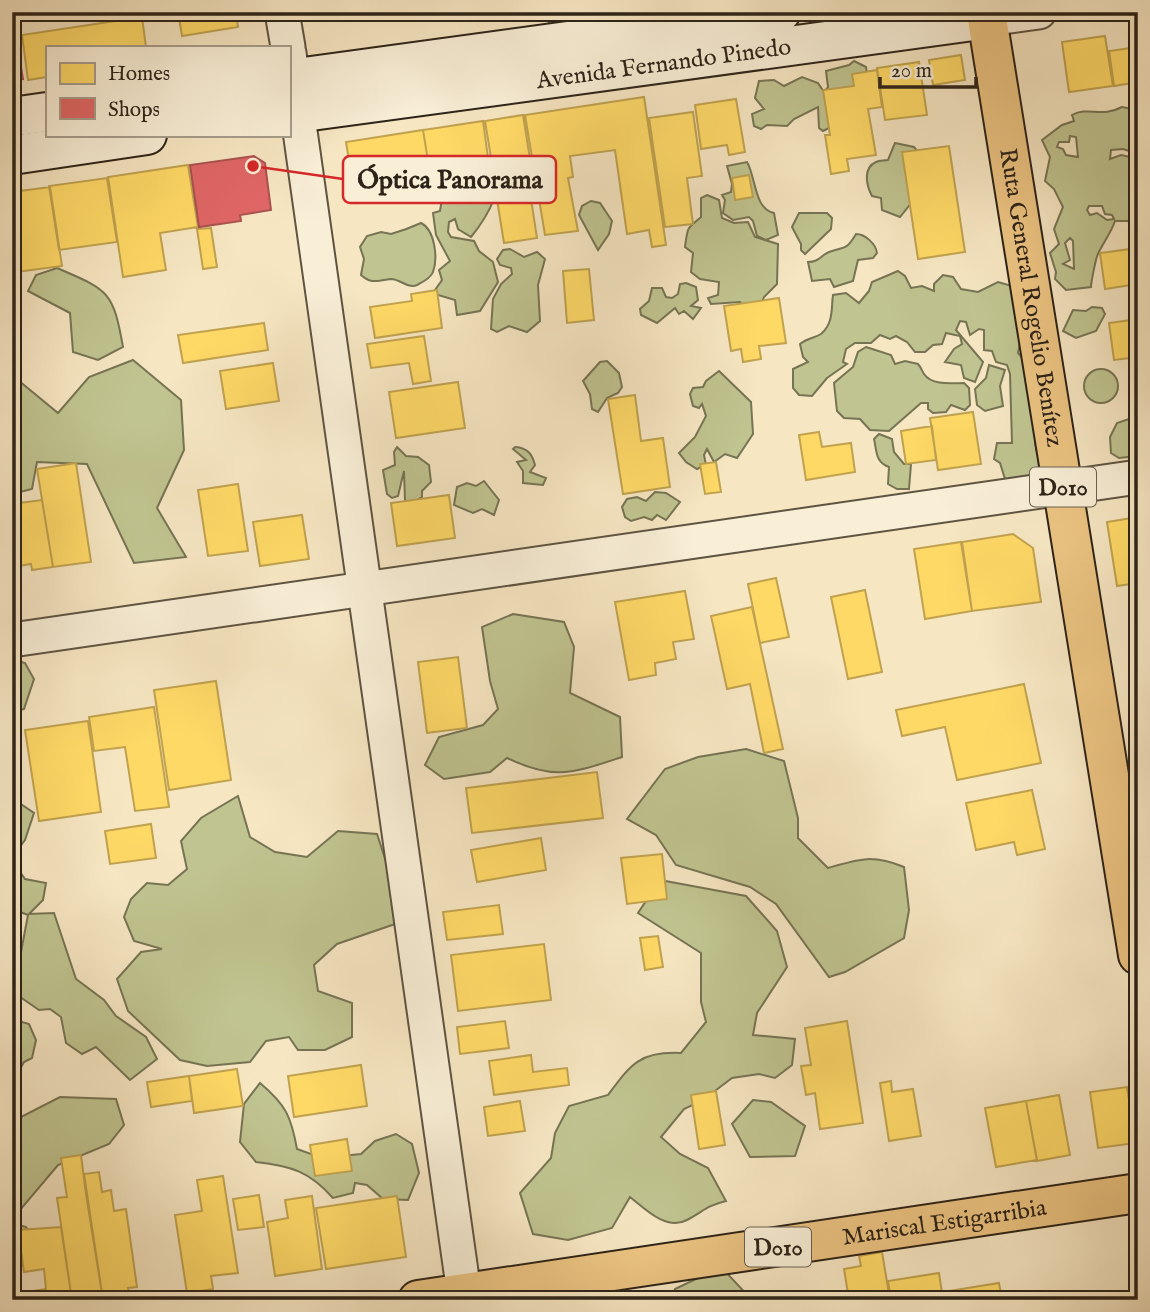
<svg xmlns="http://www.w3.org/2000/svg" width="1150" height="1312" font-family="'IM FELL English',serif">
	<rect width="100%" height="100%" fill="#f6e6c2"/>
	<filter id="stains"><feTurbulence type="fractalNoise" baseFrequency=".00286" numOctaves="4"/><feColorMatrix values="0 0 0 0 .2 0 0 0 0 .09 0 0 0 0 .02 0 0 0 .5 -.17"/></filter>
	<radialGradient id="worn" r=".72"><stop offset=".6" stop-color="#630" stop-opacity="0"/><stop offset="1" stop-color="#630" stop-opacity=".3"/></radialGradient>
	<path fill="#c0c490" stroke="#767454" stroke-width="2" fill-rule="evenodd" d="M546 12H587L578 27H550Z
		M854 61 866 67 867 74 831 127 823 131 819 128 818 107 794 119 787 126 767 125 761 129 754 126 752 114 764 109 755 98 759 81 774 80 784 86 802 77 818 83 824 92 828 87 826 71 849 65Z
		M1122 107 1138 110V233L1128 221H1115C1111 233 1103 243 1098 254 1096 257 1091 283 1091 287L1066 290 1055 279 1056 272 1050 253 1059 244 1054 229 1063 207 1054 189 1045 181 1050 157 1042 140 1062 125 1074 121 1072 115C1088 106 1102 118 1122 107ZM1070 136 1076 137 1078 157 1066 155 1063 149 1057 147 1059 142H1069ZM1123 149 1135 153V158L1121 155 1110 159 1111 150ZM1089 206H1102L1105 214 1112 215 1114 219 1107 220 1097 213 1090 215 1087 210ZM1070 238 1073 241 1074 269 1063 264 1070 260 1065 243Z
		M895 143 914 147 921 156 912 202 900 217 882 210 881 198 872 196C867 187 862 168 876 162 880 160 884 161 888 160Z
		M747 162C756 177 754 209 774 213L778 235 766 240 757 236 753 221 749 217 733 220 723 213 725 200 722 195 731 192 732 184 727 166Z
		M479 187 491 193 494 199C489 212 480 226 471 237L458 229 455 219 449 222 448 232 451 237 474 241 479 251 493 262 498 282 480 311 457 315 455 300 438 295 435 290 442 280 439 270 450 261 436 235 433 213 440 211 443 193 469 194Z
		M707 195 719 200 722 218 734 223 748 222 755 237 778 244 777 284 764 297 760 307 745 306 740 302 711 304 708 298 718 295 719 282 700 279 691 272 693 253 685 247C688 226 686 230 701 217V198Z
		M591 201 600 203 612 221 609 234 598 250 579 215 582 206Z
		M799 213H827L832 218 831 229 805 254 801 250V244L792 227Z
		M421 223C435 230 438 258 433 272 431 278 423 282 417 285 408 289 400 279 391 279 378 280 372 285 361 275L364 259 360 247 367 236 381 232 391 234C402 231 410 228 421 223Z
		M856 234C865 234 876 244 877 253L873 258 858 260 853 281 834 287 830 279 812 281 808 262C819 262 820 256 829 252 845 246 846 251 856 234Z
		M510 249 524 257 537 252 545 259 538 285 540 321 527 332 509 326 497 332 491 329 493 299 501 284 512 274 511 268 500 265 497 259 503 250Z
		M57 268C108 290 113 290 123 347L98 360 73 352 70 313 28 291 36 275Z
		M898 271 905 276 911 288 922 286 934 291V284L943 275 953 277 961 289 978 292 998 282 1012 286 1021 338 1018 353 1025 361 1036 437C1033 452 1043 460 1042 473 1033 480 1015 483 1005 479L1000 463 994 459 997 443H1012L1010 374 1007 365 996 362 992 351 984 350V330L979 329 970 335 966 322 960 321 956 330 983 362 975 382 964 378 961 365 945 362 954 349 962 344 960 336 946 333 942 344 933 345 925 352H915L907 342 896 336 890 339 880 335 871 343H855L846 349 843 362 847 364 827 378 812 396 799 395 793 388V369L808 362 803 357 800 344C807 338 815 338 821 334 834 323 831 308 833 295L846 293 859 303 869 291 872 282Z
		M686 283 696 287 698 300 691 306 701 308 693 319 684 311 679 314 675 308 657 323 641 315 640 309 649 301 652 288H662L666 297 672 298 678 294 680 284Z
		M1092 307 1102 308 1105 314 1096 331 1076 338 1063 331 1073 310 1086 311Z
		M866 347 891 355 895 364 905 361 918 364C921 367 922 371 924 374 932 386 953 383 964 383L969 388 970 405 965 410 951 405 946 412 933 413 928 409V403H921L889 431 870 430 860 419 844 418 837 411 834 383 853 367 858 352Z
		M133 360 181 400 184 450 157 508 186 557 134 563 87 464 37 462 32 489 12 494V375L58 413 89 377Z
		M607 361 619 373 622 387 618 393 607 398 598 412 592 409 590 394 583 381 600 362Z
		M989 365 1005 370 1000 386 1003 406 985 411 977 405 975 389 986 378Z
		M1084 386a17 17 0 1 1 34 0a17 17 0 1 1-34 0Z
		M719 371 751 402 753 434 737 458 725 454 714 462 707 449 704 455 706 465 697 469 686 462 679 453 695 437 706 416 702 404 699 408 693 406 690 394 693 388 703 387 706 381Z
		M1138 416V456L1119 458 1111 453 1110 437 1117 423Z
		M879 434 892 439 894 452 904 464H911L909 489H897L888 484 889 467C875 462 877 451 874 439Z
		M397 447 406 456 418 457 429 465 431 482 422 491V497L411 504 405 500 404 471 398 496 392 498 387 494 383 470 395 465 394 452Z
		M515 447C528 448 532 454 535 465L530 472 546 478 543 485 523 483V471L517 462 526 460 513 449Z
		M484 481 499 500 494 515 482 509 473 513 454 505 457 487 467 483 476 486Z
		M655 492 666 493 680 502 666 520 657 515 652 520 644 517 631 521 625 517 622 507 627 499 637 497 646 501Z
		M513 614 564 622 574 647 570 693 620 717 622 757C573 773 555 781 507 758L490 772 444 779 425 765 439 737 483 725 498 709 490 681 482 627Z
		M12 659 25 663 34 679 24 709 12 713Z
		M746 749 784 761 798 818V838L828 868C859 859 872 854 904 867L909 910 904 938 845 972 829 977 776 904 750 887 676 865 656 835 627 819 665 769 698 757Z
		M238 796 250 837 275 852 307 857 338 831 377 834 390 874 398 923 337 944 314 965 318 991 352 1003V1037L325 1050H298L289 1037 266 1041 250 1062 207 1066 180 1060 128 1011 117 979 141 952 162 949 134 941 124 917 131 899 147 883 168 885 187 869 181 841 201 818Z
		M12 798 34 813 25 840 12 857Z
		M12 860 25 879 46 883 43 900 29 914 54 913 76 979 104 1000 116 1016 146 1037 157 1059 130 1080 96 1047 82 1054 66 1043 61 1017 50 1009 39 1010 13 992 12 964 21 952 28 915 12 909Z
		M660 880 746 896 777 931 787 967 757 1013 753 1035 795 1039 792 1065 775 1078 759 1074 732 1078 703 1100 684 1109 661 1137 680 1154 708 1168 726 1201C706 1206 704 1211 687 1220 666 1231 645 1209 630 1197L612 1228 568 1240 533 1234 520 1193 551 1158 555 1133 569 1106 608 1095C631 1064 640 1051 681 1053L706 1022 701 1002V953L638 913Z
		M12 1019 29 1024 36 1040 32 1058 24 1062 12 1083Z
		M260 1083C286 1105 291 1116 297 1149L322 1158 361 1154 375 1141 396 1134 412 1144 419 1173 408 1200 383 1199 367 1185 355 1183 353 1193 333 1198C309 1171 291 1166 256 1162L240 1142 244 1104Z
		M60 1097 116 1099 124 1125 109 1144 58 1165 20 1210 12 1206V1126L17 1119Z
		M753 1100 771 1102 805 1126 795 1156 750 1157 732 1124Z
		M12 1223 26 1227 37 1242 23 1266 12 1264Z
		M721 1267 752 1300H670L675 1289Z"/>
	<path fill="#ffd966" stroke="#c0a24f" stroke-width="2" d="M92 12H132V13L93 19Z
		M178 12H236L238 27 182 36Z
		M142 17 146 47H47V77L28 80 22 35Z
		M1105 36 1113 86 1069 92 1062 42Z
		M1138 47V82L1114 86 1109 51Z
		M961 55 965 80 933 85 929 60Z
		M919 62 927 115 885 120 877 68Z
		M877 70 882 107 868 109 876 155 847 159 849 171 831 174 825 135H830L823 90 854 86 852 74Z
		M644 97 666 245 652 247 649 230 627 234 615 150 570 156 573 177 568 178 578 231 545 235 525 115Z
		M736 99 745 152 729 155 727 145 701 149 695 105Z
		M693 112 702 176 687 178 693 224 665 227 649 118Z
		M523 115 530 159 492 164 485 121Z
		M483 121 489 165 430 173 423 130Z
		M423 130 433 192 356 203 346 142Z
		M949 146 965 252 918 259 902 152Z
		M188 165 198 227 160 233 166 270 123 277 108 177Z
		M749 175 753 197 735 200 732 178Z
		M519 177 523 201 531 199 537 238 504 243 494 181Z
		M107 178 117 242 59 250 49 186Z
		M50 187 62 266 17 272 12 243V192Z
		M211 228 217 267 203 269 197 229Z
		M1138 248V284L1105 289 1100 253Z
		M589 269 594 320 567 323 563 271Z
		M437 290 442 328 375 338 370 307 412 301 411 294Z
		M779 298 786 343 759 346 761 359 743 362 741 349 731 351 724 306Z
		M1138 319V357L1114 360 1109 323Z
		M264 323 268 350 183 363 178 335Z
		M424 336 431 381 413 384 409 363 371 368 367 344Z
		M273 363 279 401 226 409 220 371Z
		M458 382 465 428 396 438 389 392Z
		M635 395 641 441 663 438 670 487 623 494 608 399Z
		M973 412 981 464 938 470 930 418Z
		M932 426 936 460 906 464 901 431Z
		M819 432 822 447 851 443 855 472 806 480 799 435Z
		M716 462 721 492 705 494 700 464Z
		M76 463 91 562 53 567 37 469Z
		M238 484 248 551 208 556 198 490Z
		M449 495 455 538 397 546 391 503Z
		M42 500 53 567 32 570 31 564 12 567V504Z
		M302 515 309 559 260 566 253 522Z
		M1138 517V583L1117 586 1107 522Z
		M1013 534 1033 548 1041 602 972 611 962 542Z
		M961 542 972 611 925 619 914 549Z
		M776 578 789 637 760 643 748 584Z
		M865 590 882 672 848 679 831 597Z
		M685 591 694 639 673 642 676 659 655 663 656 675 629 680 615 602Z
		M752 607 783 749 764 753 750 684 727 689 711 616Z
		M1138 648V683H1134L1129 650Z
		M458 657 467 728 427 733 418 662Z
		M216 681 231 780 169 790 154 690Z
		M1024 684 1041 763 957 780 945 727 902 736 896 710Z
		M154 707 169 807 135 811 125 747 94 751 89 717Z
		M88 721 101 812 39 821 25 730Z
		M597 772 603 818 472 833 466 788Z
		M1032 790 1045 849 1017 855 1014 842 976 850 966 803Z
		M151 824 156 858 110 864 105 831Z
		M541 838 546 870 477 882 471 850Z
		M662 854 667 899 627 904 621 858Z
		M499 905 503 934 447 940 443 912Z
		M658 936 663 967 645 970 640 938Z
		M544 944 551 1000 458 1011 451 955Z
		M505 1021 509 1048 460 1054 457 1027Z
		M847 1021 863 1123 820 1129 815 1093 806 1095 801 1066 811 1065 805 1028Z
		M531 1055 533 1072 567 1068 569 1085 494 1095 489 1061Z
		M361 1065 367 1106 294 1117 288 1076Z
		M237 1069 243 1106 194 1113 189 1076Z
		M189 1076 192 1101 151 1107 147 1082Z
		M891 1081 892 1092 913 1089 921 1136 889 1141 880 1083Z
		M1127 1087 1136 1143 1098 1148 1090 1092Z
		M716 1091 725 1145 699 1149 691 1095Z
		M1059 1095 1070 1155 1037 1161 1026 1101Z
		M520 1101 525 1131 488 1136 484 1107Z
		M1026 1101 1037 1160 996 1167 985 1108Z
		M347 1139 352 1171 315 1176 310 1145Z
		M81 1155 86 1194 103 1300H72L57 1198 67 1197 61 1158Z
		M99 1172 102 1192 111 1190 114 1211 126 1209 137 1287 128 1288 130 1300H103L84 1174Z
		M223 1176 238 1273 211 1276 213 1289 187 1293 175 1215 202 1211 197 1180Z
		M259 1195 264 1227 238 1230 233 1199Z
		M312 1196 322 1269 275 1276 267 1222 288 1218 285 1200Z
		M397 1196 406 1257 326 1269 316 1208Z
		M61 1227 72 1300H12V1294L46 1289 44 1269 24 1272 18 1230Z
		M882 1252 890 1300H849L844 1269 861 1266 859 1256Z
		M939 1273 943 1300H891L888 1281Z
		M999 1283 1002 1300H950L949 1291Z"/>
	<path fill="#e06666" stroke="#aa524f" stroke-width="2" d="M16 37 23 79 12 80V38Z
		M254 156 265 163 271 210 240 215 241 221 199 227 190 165Z"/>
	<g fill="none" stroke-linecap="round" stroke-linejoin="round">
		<defs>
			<path id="street" d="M282 12 288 47
				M988 19 1039 12
				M289 53 465 1300
				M12 640 1138 477"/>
			<g id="secondary">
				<path d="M289 79 781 12"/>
				<path id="s1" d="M289 114 988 19"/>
				<path d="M12 117 47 112"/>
				<path d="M12 155 147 135"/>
			</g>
			<g id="primary">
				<path id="s2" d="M986 12 1138 955"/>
				<path id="s3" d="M418 1300 1138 1193"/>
			</g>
		</defs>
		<use href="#street" stroke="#5f5442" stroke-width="37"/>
		<use href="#secondary" stroke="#2d2318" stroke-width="42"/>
		<use href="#primary" stroke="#2d2318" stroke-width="42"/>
		<use href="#street" stroke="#f9efd7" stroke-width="33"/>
		<use href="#secondary" stroke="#f9efd7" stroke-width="38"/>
		<use href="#primary" stroke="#ebc381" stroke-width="38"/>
	</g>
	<g text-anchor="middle" stroke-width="7" stroke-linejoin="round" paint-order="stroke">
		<g fill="#f9efd7" stroke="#6a6051" stroke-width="2">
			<rect x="1030" y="467.5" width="66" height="39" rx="5"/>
			<rect x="745" y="1227.5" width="66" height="39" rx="5"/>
		</g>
		<g font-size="23" font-weight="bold" fill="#2d2318">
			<text x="1063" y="495">D010</text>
			<text x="778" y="1255">D010</text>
		</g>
		<g font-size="24" fill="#2d2318" stroke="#f9efd7">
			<text dy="8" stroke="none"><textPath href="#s1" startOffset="378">Avenida Fernando Pinedo</textPath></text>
			<text dy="8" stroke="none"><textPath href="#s2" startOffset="289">Ruta General Rogelio Benítez</textPath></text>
			<text dy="8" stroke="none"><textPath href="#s3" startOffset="532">Mariscal Estigarribia</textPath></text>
		</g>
	</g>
	<path fill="none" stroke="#d62828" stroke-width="2.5" d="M253 166L343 179"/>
	<circle fill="#d62828" stroke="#f9efd7" stroke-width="2.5" cx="253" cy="166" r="7"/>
	<rect fill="#f9efd7" stroke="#d62828" stroke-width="2.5" x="343" y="156" width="213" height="47" rx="7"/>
	<g font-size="26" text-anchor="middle" font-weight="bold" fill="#2d2318">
		<text x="450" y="188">Óptica Panorama</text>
	</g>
	<rect width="1150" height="1312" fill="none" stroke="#f6e6c2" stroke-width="42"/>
	<rect x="14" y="14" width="1122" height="1284" fill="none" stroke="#2d2318" stroke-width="3.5"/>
	<rect x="21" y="21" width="1108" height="1270" fill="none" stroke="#2d2318" stroke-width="2"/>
	<rect x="46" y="46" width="245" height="91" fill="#f9efd7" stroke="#a79d8b" stroke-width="2"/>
	<rect x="60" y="63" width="35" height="21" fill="#ffd966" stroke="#a79d8b" stroke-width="2"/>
	<text x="108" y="80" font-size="21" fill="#2d2318">Homes</text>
	<rect x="60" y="98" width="35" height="21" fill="#e06666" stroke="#a79d8b" stroke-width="2"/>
	<text x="108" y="116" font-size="21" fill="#2d2318">Shops</text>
	<path d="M880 77v10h96v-10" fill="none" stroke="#2d2318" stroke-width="3.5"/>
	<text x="891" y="77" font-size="21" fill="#2d2318" stroke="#f9efd7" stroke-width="5" paint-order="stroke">20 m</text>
	<rect width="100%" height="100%" filter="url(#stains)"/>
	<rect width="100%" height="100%" fill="url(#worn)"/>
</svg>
